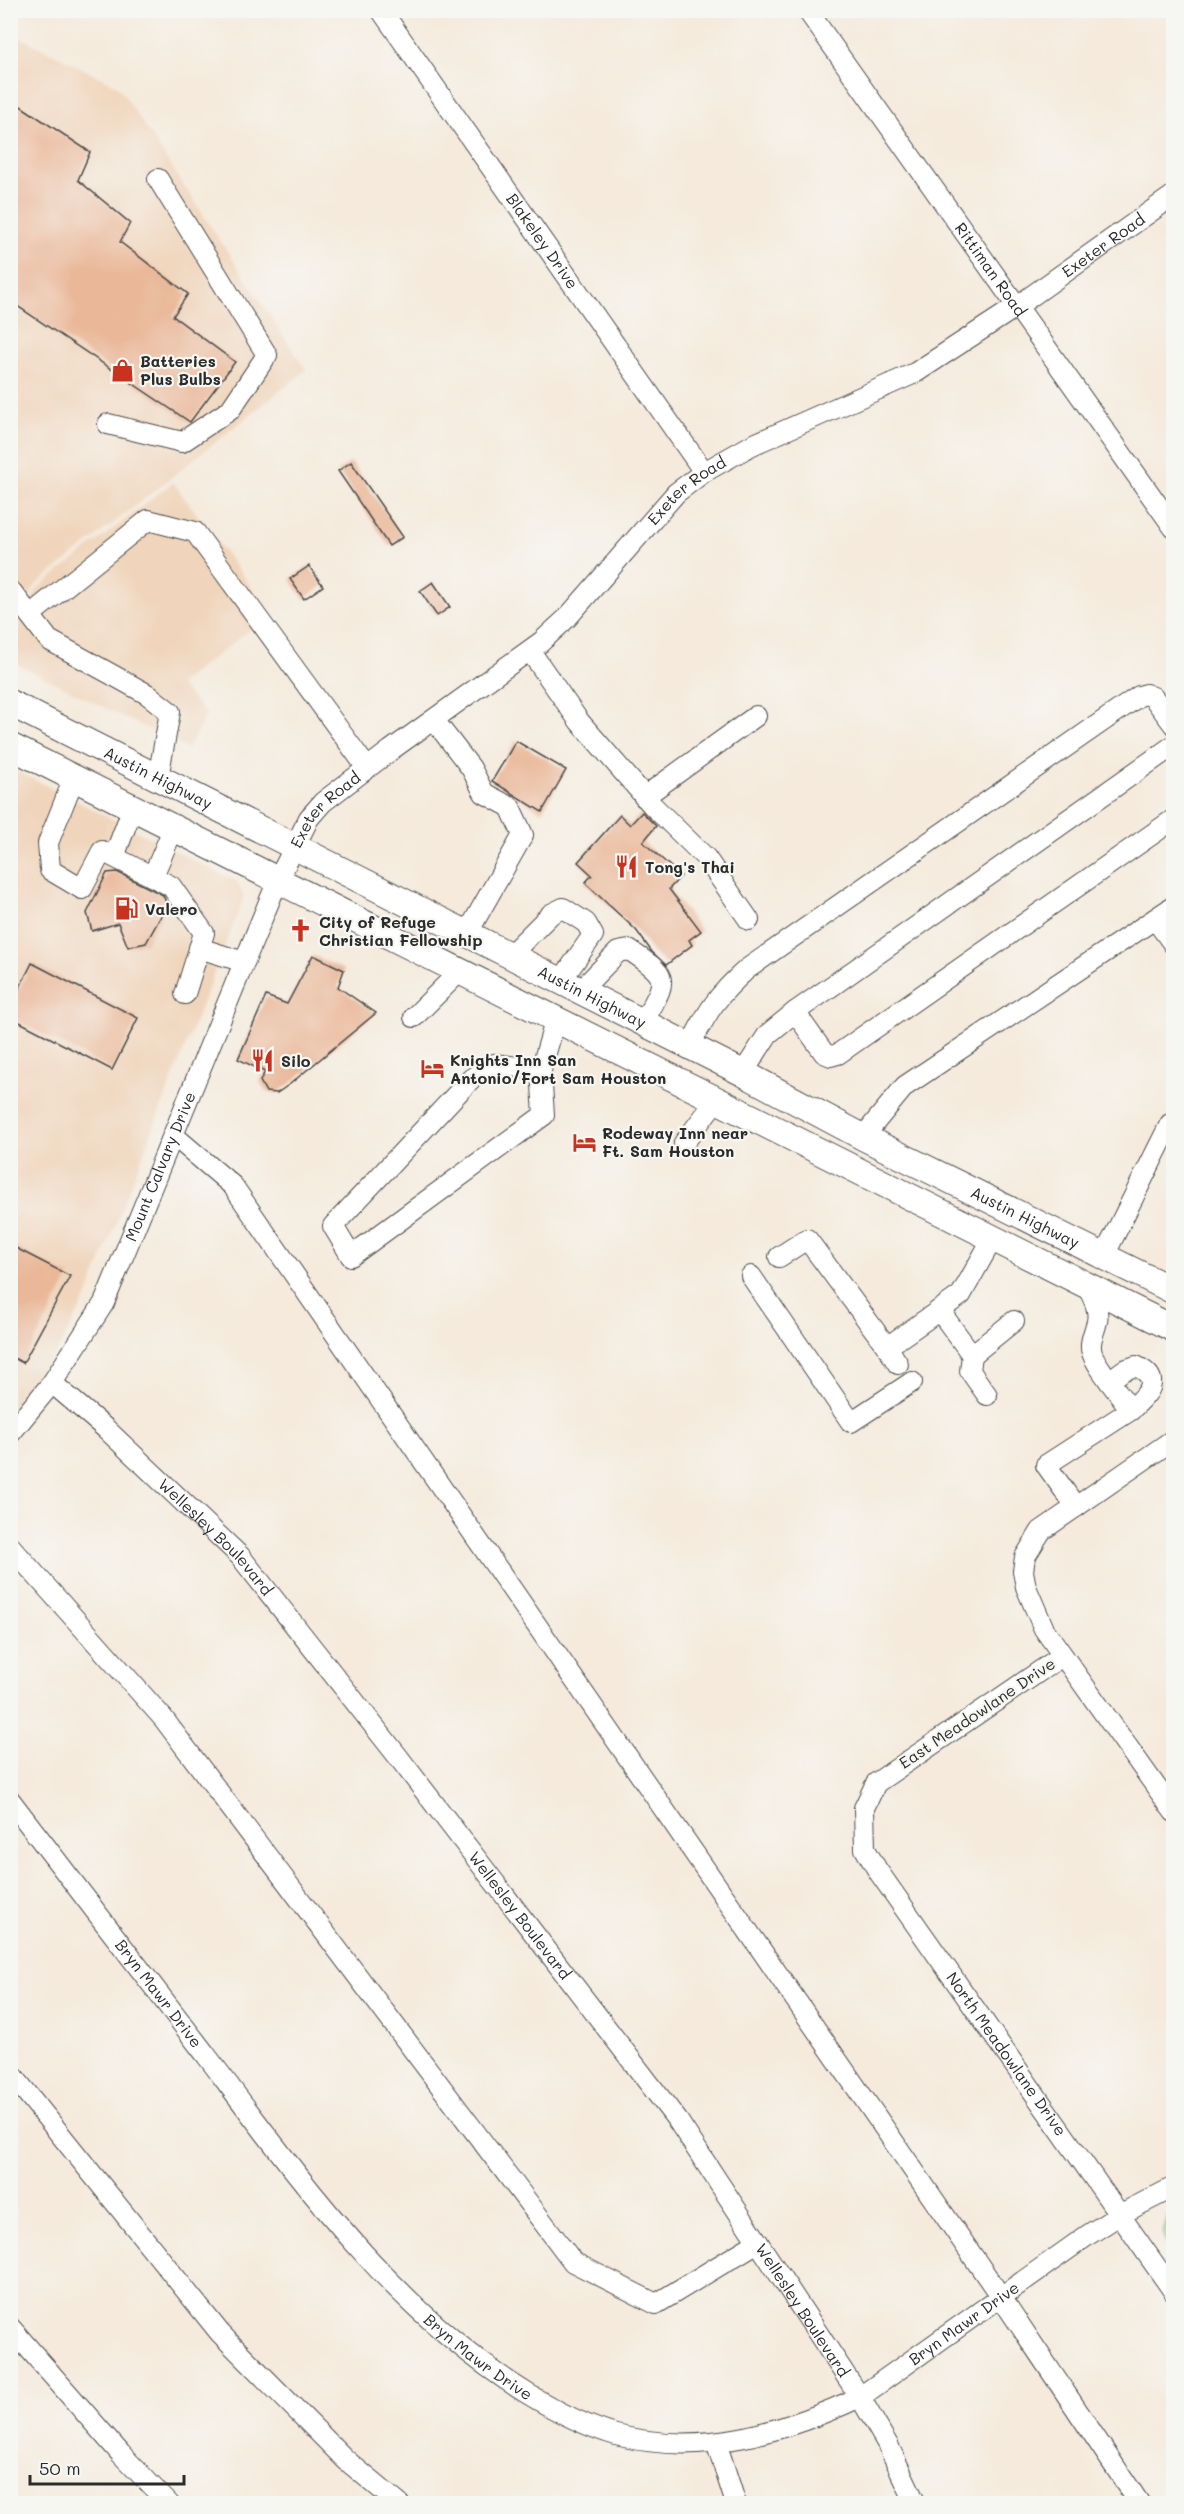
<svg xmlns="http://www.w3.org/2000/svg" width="1184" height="2514" font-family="Mali,sans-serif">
	<rect width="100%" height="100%" fill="#f6f6f2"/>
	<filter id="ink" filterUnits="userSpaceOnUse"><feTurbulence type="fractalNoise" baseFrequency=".0167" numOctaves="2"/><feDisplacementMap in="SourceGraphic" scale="12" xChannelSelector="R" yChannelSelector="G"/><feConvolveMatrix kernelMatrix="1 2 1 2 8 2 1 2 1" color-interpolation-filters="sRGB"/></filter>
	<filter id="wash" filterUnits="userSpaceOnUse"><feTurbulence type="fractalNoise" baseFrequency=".008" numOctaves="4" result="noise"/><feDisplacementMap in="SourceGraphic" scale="24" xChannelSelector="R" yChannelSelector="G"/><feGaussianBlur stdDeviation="1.35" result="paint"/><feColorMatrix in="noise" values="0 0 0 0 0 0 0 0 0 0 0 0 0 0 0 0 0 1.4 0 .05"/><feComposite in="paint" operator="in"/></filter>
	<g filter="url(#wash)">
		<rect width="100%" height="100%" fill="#f5eadc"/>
		<path fill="#f0d5bc" d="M11 33 118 86 306 370 36 585 11 630Z
			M173 482 271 614 179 684 206 714 188 749 11 661 10 639 38 588Z
			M11 768 237 882 244 897 87 1297 54 1357 11 1410Z"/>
		<path fill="#9cdc92" stroke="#64845e" stroke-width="1.5" d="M1173 2208V2263L1163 2234 1170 2210Z"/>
		<g id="blocks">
			<path fill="#eab899" d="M10 99 90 152 78 180 130 223 120 242 188 294 173 316 235 362 190 422 10 301Z
				M351 462 403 537 389 546 338 471Z
				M309 566 323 586 304 599 290 579Z
				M433 582 450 607 437 616 420 591Z
				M516 741 566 770 542 812 492 781Z
				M642 812 656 826 643 842 681 876 669 889 701 931 689 940 692 945 666 965 652 952 636 930 585 883 592 875 578 862 620 815 630 825Z
				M117 872 163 895 167 905 146 943 128 947 118 923 92 931 87 913 107 873Z
				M313 955 344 970 338 987 376 1013 290 1084 277 1093 266 1092 260 1081 265 1072 238 1059 266 996 287 1004Z
				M32 963 138 1018 112 1070 10 1017V1007Z
				M10 1245 70 1276 23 1363 10 1356Z"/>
		</g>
	</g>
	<g filter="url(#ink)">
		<use href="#blocks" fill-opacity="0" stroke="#494846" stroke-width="1.5"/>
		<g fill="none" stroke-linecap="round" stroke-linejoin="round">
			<defs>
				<g id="minor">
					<path id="s1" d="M381 10 704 472"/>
					<path id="s2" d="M807 10 1174 528"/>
					<path d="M108 424 182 442 230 410 267 355 158 179"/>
					<path d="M10 593 12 592 49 640 147 694 170 712 158 778"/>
					<path d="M30 615 148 520 195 532 367 768"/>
					<path d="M530 651 579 721 652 805 706 858 749 920"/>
					<path d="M434 720 471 768 484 793 510 807 523 835 467 934"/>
					<path d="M1174 745 795 1012 824 1053 831 1056 838 1054 1174 819"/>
					<path d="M74 778 48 843 50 870 82 889 102 851 171 886 204 933 185 994"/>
					<path d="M644 797 756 716"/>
					<path d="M114 857 133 807"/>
					<path d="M153 876 174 827"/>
					<path d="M1155 919 1174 945"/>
					<path d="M199 948 244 962"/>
					<path d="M510 955 551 914 563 908 586 923 593 935 561 981"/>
					<path d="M580 991 618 952 629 950C673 979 666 979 643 1023"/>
					<path d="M414 1017 461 970"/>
					<path d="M690 1046C708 1010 717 996 747 969L1139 696 1146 694 1153 697 1174 725"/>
					<path d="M541 1070 494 1064 471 1079 333 1226 351 1256 544 1115 541 1070 556 1018"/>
					<path d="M743 1073 768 1034 795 1012"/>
					<path d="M173 1135 233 1186 1001 2297 1140 2504"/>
					<path d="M863 1137 905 1086 1174 906"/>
					<path d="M684 1143 717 1099"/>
					<path d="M1104 1256 1170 1124"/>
					<path d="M779 1257 807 1239 887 1347 961 1295 993 1238"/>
					<path d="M751 1276 851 1422 912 1382"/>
					<path d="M939 1310 972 1355 1014 1321"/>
					<path d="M887 1347 898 1364"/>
					<path d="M972 1355 970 1371 987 1395"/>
					<path d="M1109 1381 1124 1370 1136 1366C1165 1380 1146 1395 1131 1410"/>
					<path id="s3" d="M52 1383 105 1428 240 1556 396 1754 678 2121 860 2397 888 2445 916 2504"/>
					<path id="s4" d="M10 1434 52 1383 104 1303 278 880 309 818 323 802 391 750 541 642 567 618 676 493 704 472 752 445 915 373 1016 307 1174 195"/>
					<path d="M1174 1439 1041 1531 1025 1557 1023 1571 1026 1587 1044 1629 1174 1812"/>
					<path d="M1076 1507 1046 1465 1131 1410C1122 1397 1091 1361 1091 1348 1090 1340 1094 1333 1096 1325 1101 1311 1093 1298 1087 1286"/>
					<path d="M10 1546 163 1718 573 2262 656 2304 758 2242"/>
					<path id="s5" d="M1062 1656 876 1783 864 1808 865 1849 878 1871 1174 2292"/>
					<path id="s6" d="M10 1800C76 1885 141 1970 206 2055 300 2179 393 2311 528 2394 556 2411 584 2426 616 2435 701 2457 783 2433 860 2397L1088 2235 1121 2214 1174 2187"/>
					<path d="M10 2072 220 2333 346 2460 399 2504"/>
					<path d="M10 2327 121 2454 169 2504"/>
					<path d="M716 2442 736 2504"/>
				</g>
				<g id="major">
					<path id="s7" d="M10 703 743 1073 863 1137 1174 1291"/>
					<path d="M10 746 1174 1329"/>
				</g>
			</defs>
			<use href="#minor" stroke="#494846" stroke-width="22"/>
			<use href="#major" stroke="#494846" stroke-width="28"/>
			<use href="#minor" stroke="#fff" stroke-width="20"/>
			<use href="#major" stroke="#fff" stroke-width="26"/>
		</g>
	</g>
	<defs>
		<symbol id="shop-bare" viewBox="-9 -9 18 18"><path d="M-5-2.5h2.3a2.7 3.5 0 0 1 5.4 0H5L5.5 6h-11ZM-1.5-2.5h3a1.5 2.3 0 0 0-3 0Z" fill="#c8321e" stroke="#f6f6f2" stroke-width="2.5" paint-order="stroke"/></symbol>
		<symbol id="restaurant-bare" viewBox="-9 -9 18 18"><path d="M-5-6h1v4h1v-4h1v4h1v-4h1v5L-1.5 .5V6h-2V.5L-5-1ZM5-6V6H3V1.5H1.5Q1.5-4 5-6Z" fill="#c8321e" stroke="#f6f6f2" stroke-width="2.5" paint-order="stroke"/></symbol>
		<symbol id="fuel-bare" viewBox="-9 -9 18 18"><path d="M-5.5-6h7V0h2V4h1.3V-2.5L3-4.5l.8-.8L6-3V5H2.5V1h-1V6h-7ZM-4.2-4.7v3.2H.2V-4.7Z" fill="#c8321e" stroke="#f6f6f2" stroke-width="2.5" paint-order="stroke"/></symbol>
		<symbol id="church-bare" viewBox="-9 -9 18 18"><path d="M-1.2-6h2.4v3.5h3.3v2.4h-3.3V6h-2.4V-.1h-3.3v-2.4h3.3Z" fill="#c8321e" stroke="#f6f6f2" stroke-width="2.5" paint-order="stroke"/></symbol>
		<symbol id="hotel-bare" viewBox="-9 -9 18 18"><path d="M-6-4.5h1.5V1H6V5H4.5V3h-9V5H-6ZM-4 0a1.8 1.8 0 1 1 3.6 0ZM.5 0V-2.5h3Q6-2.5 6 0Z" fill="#c8321e" stroke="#f6f6f2" stroke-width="2.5" paint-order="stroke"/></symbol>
	</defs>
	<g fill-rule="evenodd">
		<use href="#shop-bare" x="106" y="354" width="33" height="33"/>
		<use href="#restaurant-bare" x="610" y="850" width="33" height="33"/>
		<use href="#fuel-bare" x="110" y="892" width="33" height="33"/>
		<use href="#church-bare" x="284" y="914" width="33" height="33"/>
		<use href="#restaurant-bare" x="246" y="1044" width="33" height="33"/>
		<use href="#hotel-bare" x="416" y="1052" width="33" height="33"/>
		<use href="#hotel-bare" x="568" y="1126" width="33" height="33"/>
	</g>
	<g text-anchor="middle" stroke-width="4.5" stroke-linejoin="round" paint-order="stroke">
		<g font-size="16" fill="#2b2b2b" stroke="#f6f6f2">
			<text dy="6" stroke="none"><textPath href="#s1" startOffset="282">Blakeley Drive</textPath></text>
			<text dy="6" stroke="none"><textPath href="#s4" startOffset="1677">Exeter Road</textPath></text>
			<text dy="6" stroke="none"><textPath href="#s2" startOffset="318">Rittiman Road</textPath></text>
			<text dy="6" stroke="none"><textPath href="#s4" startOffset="1191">Exeter Road</textPath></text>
			<text dy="6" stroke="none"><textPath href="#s7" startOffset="166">Austin Highway</textPath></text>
			<text dy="6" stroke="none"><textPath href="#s4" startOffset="705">Exeter Road</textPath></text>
			<text dy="6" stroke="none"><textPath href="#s7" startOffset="652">Austin Highway</textPath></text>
			<text dy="6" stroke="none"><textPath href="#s4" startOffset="309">Mount Calvary Drive</textPath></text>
			<text dy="6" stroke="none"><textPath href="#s7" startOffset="1138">Austin Highway</textPath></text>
			<text dy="6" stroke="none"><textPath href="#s3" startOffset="225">Wellesley Boulevard</textPath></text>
			<text transform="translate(977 1713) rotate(-34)" y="6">East Meadowlane Drive</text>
			<text dy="6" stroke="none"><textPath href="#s3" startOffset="711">Wellesley Boulevard</textPath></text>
			<text dy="6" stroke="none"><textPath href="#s6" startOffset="244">Bryn Mawr Drive</textPath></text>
			<text dy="6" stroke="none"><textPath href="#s5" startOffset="543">North Meadowlane Drive</textPath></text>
			<text dy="6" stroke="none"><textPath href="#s3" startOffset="1197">Wellesley Boulevard</textPath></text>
			<text dy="6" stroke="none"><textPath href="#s6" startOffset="1269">Bryn Mawr Drive</textPath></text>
			<text dy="6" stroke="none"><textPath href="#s6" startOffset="730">Bryn Mawr Drive</textPath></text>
		</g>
		<g font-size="16" font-weight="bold" fill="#2b2b2b" stroke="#f6f6f2" text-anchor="start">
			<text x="140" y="367">Batteries<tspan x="140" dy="18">Plus Bulbs</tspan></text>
			<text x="645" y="873">Tong's Thai</text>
			<text x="145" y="915">Valero</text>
			<text x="319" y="928">City of Refuge<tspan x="319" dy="18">Christian Fellowship</tspan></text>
			<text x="450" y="1066">Knights Inn San<tspan x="450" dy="18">Antonio/Fort Sam Houston</tspan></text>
			<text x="281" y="1067">Silo</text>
			<text x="602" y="1139">Rodeway Inn near<tspan x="602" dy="18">Ft. Sam Houston</tspan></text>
		</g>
	</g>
	<rect width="1184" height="2514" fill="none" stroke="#f6f6f2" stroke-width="36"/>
	<path d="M30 2475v9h154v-9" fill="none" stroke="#2b2b2b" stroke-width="3"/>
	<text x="39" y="2475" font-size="18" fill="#2b2b2b" stroke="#f6f6f2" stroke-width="4.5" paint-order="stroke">50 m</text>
</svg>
